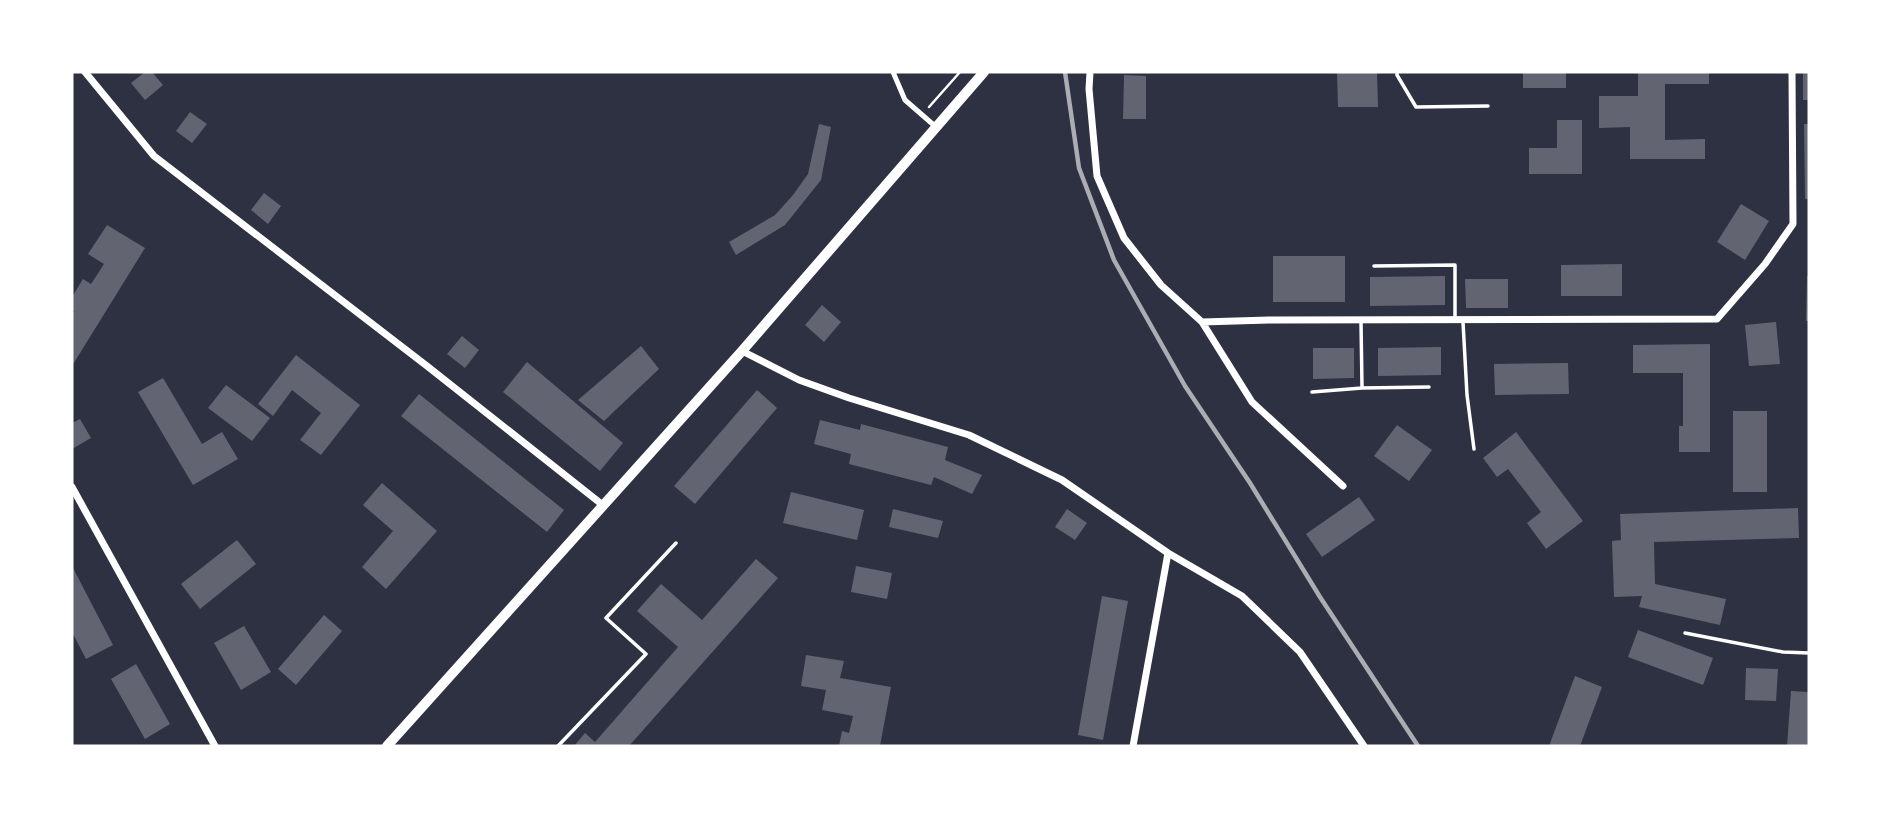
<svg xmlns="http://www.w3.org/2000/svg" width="1881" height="818" font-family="'Fira Sans Condensed',sans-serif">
	<rect width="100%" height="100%" fill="#2d3142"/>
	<path fill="#626471" d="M145 72H152L163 85 145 100 131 83Z
		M1337 72H1377L1378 107H1338Z
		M1523 72H1566V88H1523Z
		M1638 72H1709V84H1665V140L1705 139V159H1630V127L1599 128V96H1638Z
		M1803 72H1809V100H1803Z
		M1124 75 1146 76V119H1123Z
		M190 112 207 124 192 143 176 131Z
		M1557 120H1582V174H1529V148H1557Z
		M819 124 831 127 821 180 785 225 736 255 729 242 775 215 793 195 808 174Z
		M1804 124H1809V199H1805Z
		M264 193 281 206 268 224 251 210Z
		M1741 204 1769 221 1745 260 1717 242Z
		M107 225 145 248 72 366V315L74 311 72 310V297L83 279 91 284 104 264 88 254Z
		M1273 256H1345V302H1273Z
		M1622 264V296H1561V265Z
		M1445 276V305L1370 306V277Z
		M1807 276H1809V321H1806Z
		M1465 279H1508V308H1466Z
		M822 305 841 322 824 342 805 325Z
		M1776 322 1780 364 1749 366 1745 325Z
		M462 336 479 350 465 368 447 354Z
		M1710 344V452H1679V426H1683V373H1633V345Z
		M641 346 659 369 604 421 578 400Z
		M1441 347V375L1378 376V348Z
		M1313 348H1354V378L1313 379Z
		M296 355 360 405 321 455 300 440 321 413 292 390 273 416 258 404Z
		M527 362 623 443 600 471 503 392Z
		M1568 363 1569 394 1495 395 1494 364Z
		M163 378 202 444 222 432 238 459 193 485 138 392Z
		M226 385 270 418 252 441 208 408Z
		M757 390 777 408 695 504 674 486Z
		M419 394 564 510 547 532 401 416Z
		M1733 411H1767V492H1733Z
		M80 419 91 438 72 449V423Z
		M820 420 860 430 861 424 948 447 945 460 982 475 972 494 934 477 931 485 849 464 851 454 814 444Z
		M1397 425 1432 450 1409 481 1374 456Z
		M1516 432 1583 521 1546 549 1527 523 1541 512 1508 469 1497 477 1483 458Z
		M382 483 437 531 386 589 362 567 393 531 363 505Z
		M791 492 864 510 857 540 783 523Z
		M1359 497 1375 520 1322 557 1306 534Z
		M1798 508 1799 538 1654 542 1655 584 1726 599 1720 625 1639 607 1642 596 1614 597 1612 541 1621 540 1620 514Z
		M893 509 943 521 938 538 889 527Z
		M1067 509 1087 523 1075 540 1055 527Z
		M237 540 256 564 200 609 181 584Z
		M756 559 778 578 629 746H574L585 733 595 742 678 647 637 611 661 584 702 620Z
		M72 566 113 645 86 659 72 632Z
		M856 566 892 573 887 599 851 592Z
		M1102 596 1128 601 1103 740 1078 735Z
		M324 615 342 631 296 685 278 669Z
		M244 626 271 672 241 690 214 643Z
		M1638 630 1713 658 1703 685 1628 657Z
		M806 655 844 661 840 678 891 687 880 746H839L842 731 849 733 853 716 822 710 826 690 801 686Z
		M136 664 170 724 145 739 111 679Z
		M1746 668 1778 669 1776 701 1745 700Z
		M1575 676 1602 687 1580 746H1549Z
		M1791 691 1809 692V746H1787Z"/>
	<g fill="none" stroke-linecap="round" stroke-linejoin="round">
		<path stroke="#fff" stroke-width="2.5" d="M929 107 960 72"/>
		<path stroke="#fff" stroke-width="3.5" d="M1397 72V75L1416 107 1488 106
			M1374 266 1455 265V320
			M1361 322 1362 387
			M1463 322 1467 395 1474 449
			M1312 392 1362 388 1429 387
			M1685 633 1783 652 1809 653
			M558 746 646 654 606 618 676 543"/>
		<path stroke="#fff" stroke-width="5" d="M893 72 905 100 936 127"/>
		<path stroke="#fff" stroke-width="7" d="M85 72 154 156 427 366 604 506
			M1090 72 1089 89 1097 176 1124 238 1161 285 1202 322 1252 402 1343 486
			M1202 322 1269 320 1717 319 1765 264 1793 224 1792 72
			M742 351 799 380 849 398 969 435 1062 480 1168 553 1242 596 1300 652 1364 746
			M72 487 215 746
			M1133 746 1168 553"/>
		<path stroke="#fff" stroke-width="10" d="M387 746 742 351 984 72"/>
		<path stroke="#abadb3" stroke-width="4.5" d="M1065 72 1079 168 1114 260 1185 386 1250 483 1320 597 1418 746"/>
	</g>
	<rect width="1881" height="818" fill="none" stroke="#ffffff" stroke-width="147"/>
</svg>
